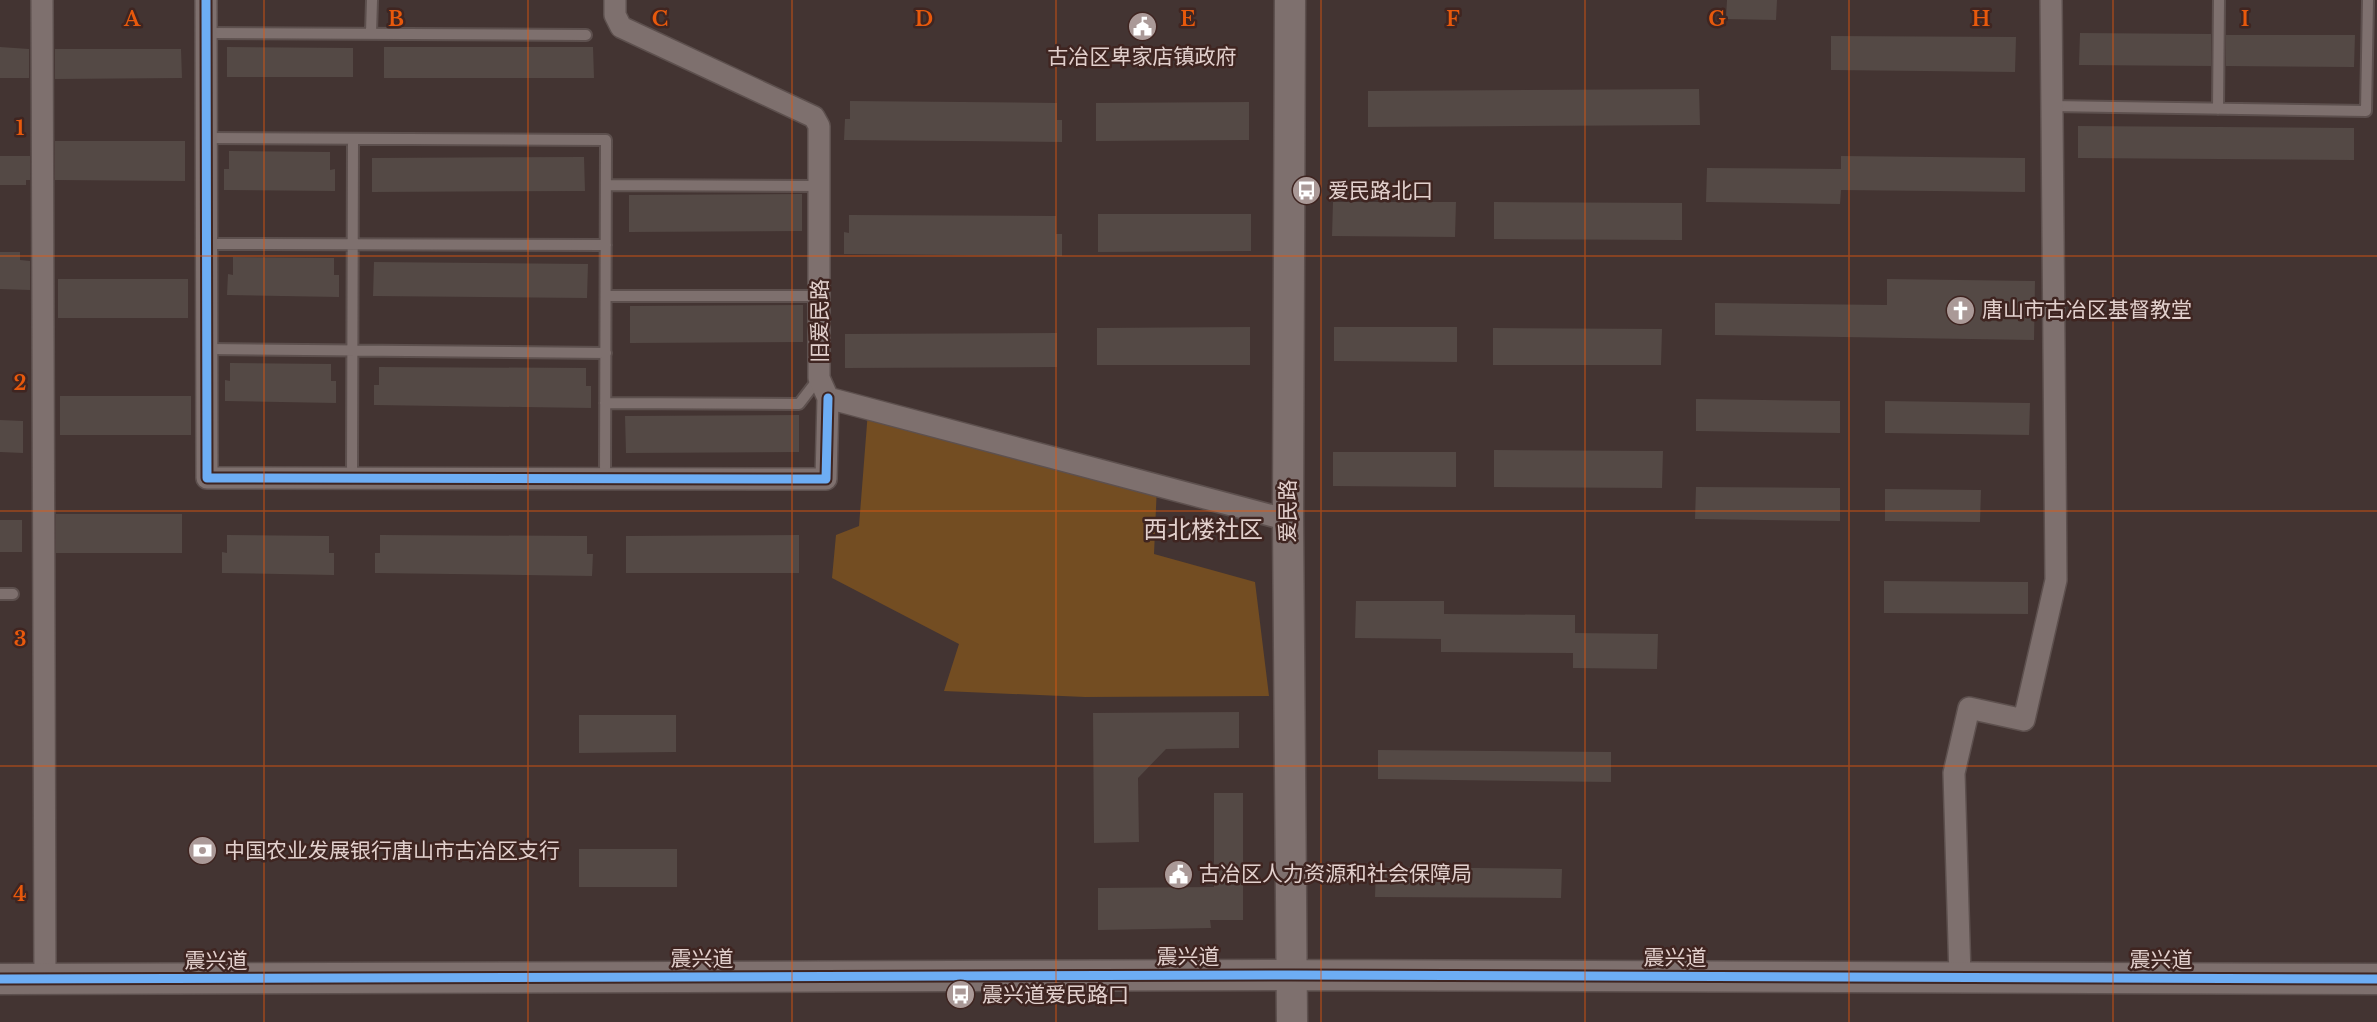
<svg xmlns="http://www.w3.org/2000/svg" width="2377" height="1022" font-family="'Libre Baskerville','Noto Sans SC',serif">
	<rect width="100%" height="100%" fill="#433432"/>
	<path fill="#734d22" d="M868 411 1157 485 1154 554 1255 582 1269 696 1085 697 944 691 959 644 832 578 836 535 859 526Z"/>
	<path fill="#544945" d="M1727 0H1777L1776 20 1726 19Z
		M2080 33 2211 34V66L2079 65Z
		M2226 35H2355L2354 67 2226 66Z
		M1831 36 2016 37 2015 72 1831 70Z
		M0 47 29 49V78H0Z
		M227 47 353 48V77H227Z
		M384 47H593L594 78H384Z
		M55 49H181L182 78 55 79Z
		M1699 89 1700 125 1368 127V91Z
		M850 101 1057 103V120H1062V142L844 140 845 119H850Z
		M1249 102V140L1096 141V103Z
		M2078 126 2354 128V160L2078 158Z
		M55 141H185V181L55 180Z
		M229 151 330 152V170L335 169V191L224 190V169H229Z
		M0 156H30V180H26V185H0Z
		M1841 156 2025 158V192L1841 190 1840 204 1706 202 1707 168 1841 169Z
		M584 157 585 191 372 192V158Z
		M802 194V231L629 232V195Z
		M1333 202H1456L1455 237 1332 236Z
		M1494 202 1682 203V240L1494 239Z
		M1098 214H1251V251L1098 252Z
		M849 215 1056 216V234H1062V256L844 254V232L849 233Z
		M0 252H20V260L30 261V290L0 289Z
		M233 257 334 258V275H339V297L227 295 228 274 233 275Z
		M374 262 588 264 587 298 373 296Z
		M58 279H188V318H58Z
		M1887 279 2035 281 2034 340 1715 335V303L1887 305Z
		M803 305V342L630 343V306Z
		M1250 327V365H1097V328Z
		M1334 327H1457V362L1334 361Z
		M1493 328 1662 329 1661 365H1493Z
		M1057 333V367L845 368V334Z
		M230 363 331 364V381H336V403L225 401V380L230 381Z
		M379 367 586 368V386H591V408L374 405V385H379Z
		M60 396H191V435H60Z
		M1696 399 1840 401V433L1696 431Z
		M1885 401 2030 403 2029 435 1885 433Z
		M799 415V452L626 453 625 416Z
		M0 420 23 421V453L0 452Z
		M1494 450 1663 451 1662 488 1494 487Z
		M1333 452H1456V487L1333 486Z
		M1696 487 1840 488V521L1695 519Z
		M1885 489 1981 490 1980 522 1885 521Z
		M56 514H182V553H56Z
		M0 520H22V552H0Z
		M227 535 329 536V553H334V575L222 573V552L227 553Z
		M380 535 587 536V554H593L592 576 375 573V553H380Z
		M799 535V573H626V536Z
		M1884 581 2028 582V614L1884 613Z
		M1356 601H1444V614L1575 615V633L1658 634 1657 669 1573 668V653L1441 652V639L1355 638Z
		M1239 712V748L1166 749 1138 778 1139 842 1094 843 1093 713Z
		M579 715H676V752L579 753Z
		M1378 750 1611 752V782L1378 779Z
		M1214 793H1243V920H1210L1211 928 1098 930V888L1214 887Z
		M579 849H677V887H579Z
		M1376 867 1562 869 1561 898 1375 897Z"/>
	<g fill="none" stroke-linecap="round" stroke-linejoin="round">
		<defs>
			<path id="lane" d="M206 33 586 35
				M371 33 372 0
				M2051 106 2366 111 2368 0
				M2218 109 2219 0
				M206 138 606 140 605 478
				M606 185 819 186
				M208 244 606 245
				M606 296H821
				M207 349 606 353
				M605 403 799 404 819 378
				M352 478 353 139
				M0 594H13"/>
			<path id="street" d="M42 0 45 980
				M206 0 207 478 826 479 828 398
				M615 0V15L621 27 814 117 819 126V378L828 398 1288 520
				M1960 977 1954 773 1969 708 2024 720 2056 580 2051 0"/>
			<path id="secondary" d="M1290 0 1288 520 1292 1022
				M0 979 1291 975 2377 979"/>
		</defs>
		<use href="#lane" stroke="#5d504e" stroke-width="14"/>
		<use href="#street" stroke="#5d504e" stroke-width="24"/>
		<use href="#secondary" stroke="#5d504e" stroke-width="33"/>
		<use href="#lane" stroke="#7e706e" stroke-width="10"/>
		<use href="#street" stroke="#7e706e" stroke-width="21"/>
		<use href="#secondary" stroke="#7e706e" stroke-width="30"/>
		<defs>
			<path id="cycleway" d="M206 0 207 478 826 479 828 398
				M0 979 1291 975 2377 979"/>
		</defs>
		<use href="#cycleway" stroke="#3f2521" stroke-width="13"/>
		<use href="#cycleway" stroke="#6dadf4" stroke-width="9"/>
	</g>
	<path fill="none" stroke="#e8590c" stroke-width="1.5" stroke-opacity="0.55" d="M264 0V1022M528 0V1022M792 0V1022M1056 0V1022M1321 0V1022M1585 0V1022M1849 0V1022M2113 0V1022M0 256H2377M0 511H2377M0 766H2377"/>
	<defs>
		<symbol id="civic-disc" viewBox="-11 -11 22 22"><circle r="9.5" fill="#aa9997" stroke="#3f2521"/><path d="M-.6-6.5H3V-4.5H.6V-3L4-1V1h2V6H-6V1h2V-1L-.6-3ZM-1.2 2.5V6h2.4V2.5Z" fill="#fff"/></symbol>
		<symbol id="bus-disc" viewBox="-11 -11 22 22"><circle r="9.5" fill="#aa9997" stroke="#3f2521"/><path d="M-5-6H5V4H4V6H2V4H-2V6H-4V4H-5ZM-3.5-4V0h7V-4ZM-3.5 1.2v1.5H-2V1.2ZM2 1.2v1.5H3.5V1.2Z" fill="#fff"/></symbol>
		<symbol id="church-disc" viewBox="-11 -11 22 22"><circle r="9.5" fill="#aa9997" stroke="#3f2521"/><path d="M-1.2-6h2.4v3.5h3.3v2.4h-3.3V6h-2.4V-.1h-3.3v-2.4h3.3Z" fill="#fff"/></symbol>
		<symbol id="bank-disc" viewBox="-11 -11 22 22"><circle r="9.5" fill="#aa9997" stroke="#3f2521"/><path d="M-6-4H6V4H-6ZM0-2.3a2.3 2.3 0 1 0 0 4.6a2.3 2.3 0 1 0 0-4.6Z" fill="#fff"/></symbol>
	</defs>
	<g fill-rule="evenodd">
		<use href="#civic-disc" x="1126" y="10" width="33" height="33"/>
		<use href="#bus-disc" x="1290" y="174" width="33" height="33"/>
		<use href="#church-disc" x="1944" y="294" width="33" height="33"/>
		<use href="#bank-disc" x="186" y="834" width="33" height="33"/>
		<use href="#civic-disc" x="1162" y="858" width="33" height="33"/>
		<use href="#bus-disc" x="944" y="978" width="33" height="33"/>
	</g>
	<g text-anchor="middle" stroke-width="5" stroke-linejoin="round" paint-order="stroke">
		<g font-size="21" fill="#e2d0cd" stroke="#3f2521" text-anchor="start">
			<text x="1142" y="64" text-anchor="middle">古冶区卑家店镇政府</text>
			<text x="1328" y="198">爱民路北口</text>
			<text x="1982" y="317">唐山市古冶区基督教堂</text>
			<text x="224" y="858">中国农业发展银行唐山市古冶区支行</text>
			<text x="1199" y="881">古冶区人力资源和社会保障局</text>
			<text x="982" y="1002">震兴道爱民路口</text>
		</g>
		<g font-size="21" fill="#e2d0cd" stroke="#3f2521">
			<text transform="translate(820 321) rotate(-90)" y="7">旧爱民路</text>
			<text transform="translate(1288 511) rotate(-90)" y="7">爱民路</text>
			<text x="1188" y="964">震兴道</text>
			<text x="1675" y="965">震兴道</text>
			<text x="702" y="966">震兴道</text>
			<text x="2161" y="967">震兴道</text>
			<text x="216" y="968">震兴道</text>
		</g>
		<g font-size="24" fill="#e2d0cd" stroke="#3f2521">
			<text x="1203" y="538">西北楼社区</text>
		</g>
	</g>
	<g font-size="20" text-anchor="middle" font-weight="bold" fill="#e8590c" stroke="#3f2521" stroke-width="5" stroke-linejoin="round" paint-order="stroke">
		<text x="132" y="26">A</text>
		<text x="396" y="26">B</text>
		<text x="660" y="26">C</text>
		<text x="924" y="26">D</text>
		<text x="1188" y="26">E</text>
		<text x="1453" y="26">F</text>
		<text x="1717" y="26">G</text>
		<text x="1981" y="26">H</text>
		<text x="2245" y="26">I</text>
		<text x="20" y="135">1</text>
		<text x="20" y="390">2</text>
		<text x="20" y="646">3</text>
		<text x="20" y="901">4</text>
	</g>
</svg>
